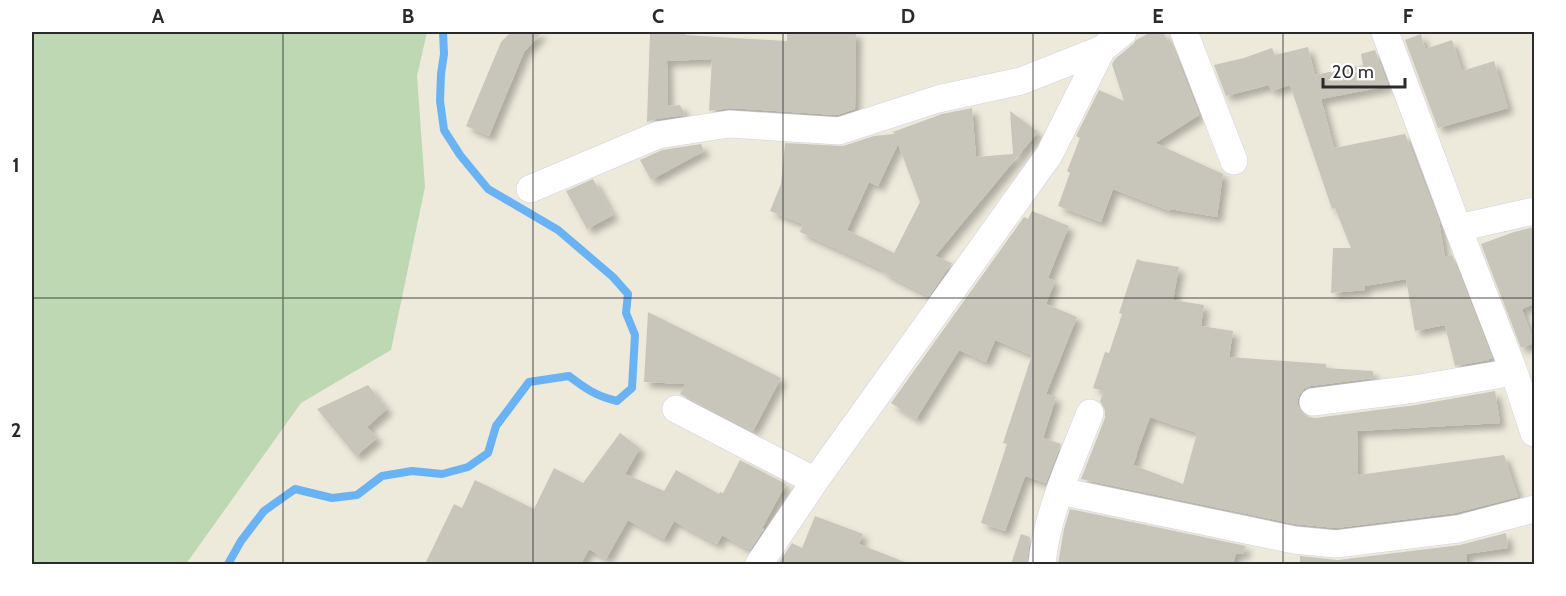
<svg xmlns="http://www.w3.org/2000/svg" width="1566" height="596" font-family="Cabin,sans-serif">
	<defs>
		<filter id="shadow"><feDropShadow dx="5.5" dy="5.5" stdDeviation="3" flood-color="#0004"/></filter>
	</defs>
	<rect width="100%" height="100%" fill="#ede9db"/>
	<path fill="#bdd8b2" d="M32 32H427L417 76 425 187 391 350 301 403 186 564H32Z"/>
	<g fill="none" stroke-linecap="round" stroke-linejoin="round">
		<path stroke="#69b3f4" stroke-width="8" d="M228 564 241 541 264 511 295 489 332 498 357 495 382 476 412 471 442 474 468 467 488 453 496 426 529 382 569 376C586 389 596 396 617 401L632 388 635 335 626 313 628 294 613 277 558 230 488 189 460 155 444 130 440 101 441 74 444 54 443 32"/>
	</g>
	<path fill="#c8c6bb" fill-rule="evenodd" filter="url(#shadow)" d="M511 32H542L524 52 489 136 466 126 501 42Z
		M650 32H688L685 35 787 41V32H856L855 109 837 115 730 108 709 111 712 59 667 61 668 106 680 105 685 115 656 119 647 122Z
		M1151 32H1163L1176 56 1199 115 1155 143 1223 174 1217 217 1170 209V211L1113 189 1101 222 1058 206 1070 173 1067 171 1080 138 1076 136 1099 90 1124 101 1112 64 1115 59 1133 44 1136 40Z
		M1421 34 1425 49 1452 40 1462 71 1494 61 1508 108 1438 128 1405 40Z
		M1308 47 1315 75 1363 65 1361 54 1375 50 1388 86 1321 99 1334 148 1405 134 1439 221 1445 257 1452 255 1492 358 1488 359 1489 360 1455 366 1445 325 1415 331 1406 279 1365 286V290L1331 293 1333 248H1351L1335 208 1332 209 1290 85 1271 91 1269 85 1226 96 1214 65 1244 58 1272 48 1275 55Z
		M972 108 976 157 1013 154 1010 111 1038 132 935 256 952 263 929 296 884 273 885 271 800 232 803 224 770 211 781 184 785 143 843 146 874 136 894 134 893 132 942 114ZM898 144 920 202 894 253 847 230 869 182 878 186Z
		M701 144 704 151 651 180 640 160 662 150Z
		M593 179 613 215 587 229 566 191Z
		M1032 211 1069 226 1048 278 1055 281 1046 304 1077 317 1046 394 1056 397 1043 438 1061 444 1046 483 1025 476 1005 531 981 523 1007 444 1003 443 1032 355 995 340 986 362 959 350 916 419 891 403 1024 217 1028 219Z
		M1534 227V304L1522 309 1534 343 1521 348 1481 244 1514 232Z
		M1137 259 1142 261 1179 267 1173 300 1204 305 1201 326 1233 331 1229 357 1326 364V368L1373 371V378L1311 386 1304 389 1299 395 1297 403 1301 412 1308 417 1315 418 1416 405 1495 391 1500 423 1357 431 1358 475 1504 455 1518 497 1455 513 1336 528 1296 524 1081 479 1105 418V410L1100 401 1104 391 1093 388 1105 352 1109 353 1122 314 1119 313ZM1150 417 1197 433 1183 484 1133 465 1137 455H1136Z
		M648 312 781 378 753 431 680 394 685 384 644 382Z
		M368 385 387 409 367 427 377 438 356 456 317 409Z
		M620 433 640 448 625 474 664 491 676 470 719 494 720 492 723 493 740 460 786 484 762 528 764 529 750 550 722 535 717 544 674 521 664 539 628 520 606 559 589 549 581 564H425L454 504 462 508 475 480 534 509 554 468 583 483Z
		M1070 509 1246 546 1243 554 1236 553 1233 564H1058L1064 529Z
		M815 516 863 534 859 544 907 563V564H778L792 543 802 548Z
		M1506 533 1508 548 1466 554 1467 564H1300V556L1338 560 1460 545Z
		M1021 534 1030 537 1027 564H1011Z"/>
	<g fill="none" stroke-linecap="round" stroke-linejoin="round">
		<defs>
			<path id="minor" d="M1184 32 1234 161
				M1385 32 1458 228 1514 372 1534 433
				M530 189 658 135 729 124 839 131 938 99 1021 81 1102 49 1123 32
				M1458 228 1534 211
				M1313 402 1414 389 1514 372
				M676 409 815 481
				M1060 491 1294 540 1336 544 1458 529 1534 509
				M759 564 815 481 1049 155 1102 49
				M1042 564C1047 512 1071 462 1090 413"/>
		</defs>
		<use href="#minor" stroke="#d1d1e4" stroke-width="28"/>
		<use href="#minor" stroke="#fff" stroke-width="27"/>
	</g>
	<path fill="none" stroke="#2a2a2a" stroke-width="1.5" stroke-opacity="0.55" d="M283 32V564M533 32V564M783 32V564M1033 32V564M1283 32V564M32 298H1534"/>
	<rect width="1566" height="596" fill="none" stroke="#ffffff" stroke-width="66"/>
	<path d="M1323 78v9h82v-9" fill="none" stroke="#2a2a2a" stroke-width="3"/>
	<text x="1332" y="78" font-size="18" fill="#2a2a2a" stroke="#ffffff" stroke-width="4.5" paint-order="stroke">20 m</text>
	<rect x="33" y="33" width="1500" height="530" fill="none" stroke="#2a2a2a" stroke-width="2"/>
	<g font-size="20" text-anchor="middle" font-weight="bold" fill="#2a2a2a">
		<text x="158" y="23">A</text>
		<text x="408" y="23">B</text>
		<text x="658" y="23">C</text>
		<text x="908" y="23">D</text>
		<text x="1158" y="23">E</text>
		<text x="1408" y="23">F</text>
		<text x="16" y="172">1</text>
		<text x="16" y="437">2</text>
	</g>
</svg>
